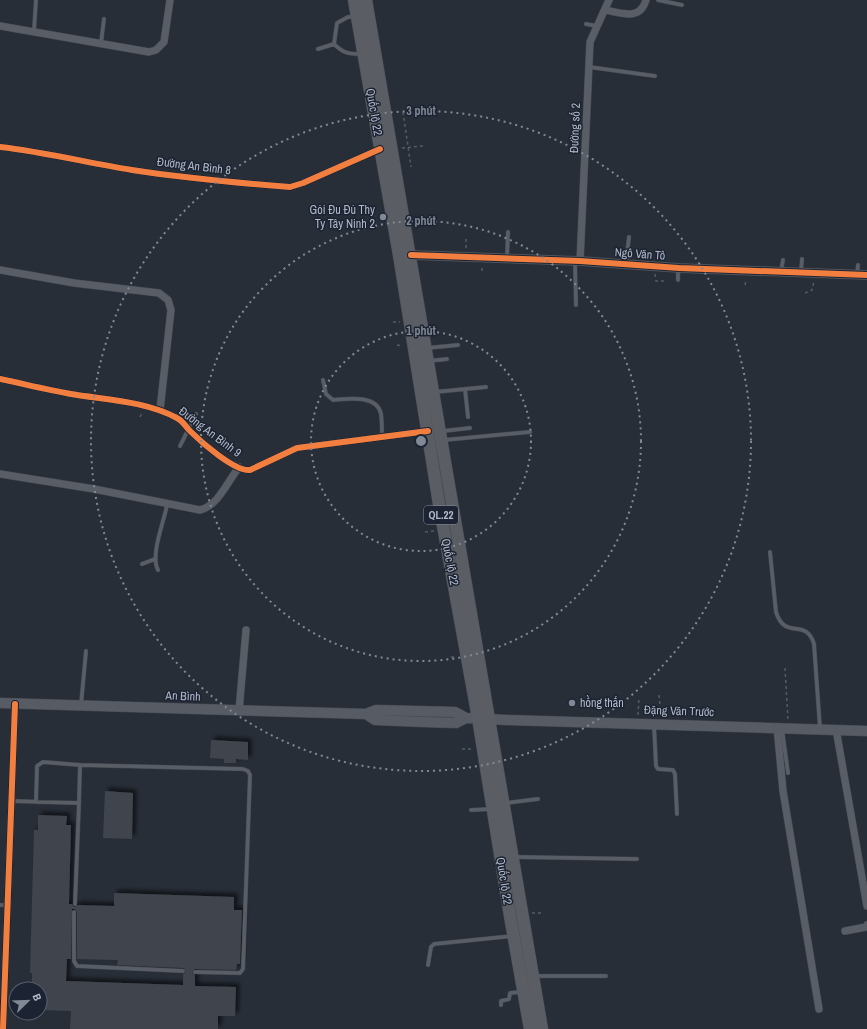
<svg xmlns="http://www.w3.org/2000/svg" width="867" height="1029" font-family="'Archivo Narrow',sans-serif">
	<defs>
		<filter id="shadow"><feDropShadow dx="3.5" dy="-3.5" stdDeviation="2" flood-color="#0009"/></filter>
	</defs>
	<rect width="100%" height="100%" fill="#282e38"/>
	<path fill="#40454e" fill-rule="evenodd" filter="url(#shadow)" d="M211 740 248 742V760L236 759V763H224V759L210 758Z
		M105 791 133 793 132 839 103 838Z
		M38 815 67 816 66 825H71L69 904H72L74 907 78 905 114 906V893L234 897V910H242L240 964H237L236 970 195 969 192 972 195 975V986L236 987 235 1016H218V1029H70L71 1011 42 1010V1006H40V989H32V973H30L34 830H38ZM72 909H75L77 912V959L118 960 117 965 184 968 186 972 183 974V985L66 981 67 959H71Z"/>
	<g fill="none" stroke-linecap="round" stroke-linejoin="round">
		<defs>
			<path id="service" d="M658 0 682 5
				M356 17H348L337 23 334 44C343 53 348 54 361 54
				M586 24 597 26
				M34 31 36 0
				M101 43 104 19
				M318 49 334 44
				M589 67 655 76
				M507 258 508 232
				M575 262 576 305
				M626 263 629 237
				M781 271 783 260
				M801 272 802 259
				M857 274 858 265
				M678 280V269
				M427 348 458 345
				M429 361 447 359
				M323 380 326 394 333 400C347 399 377 394 381 414 382 421 382 429 382 436
				M465 389 468 417
				M435 392 486 387
				M443 431 470 428
				M444 440 530 432
				M180 446 196 414
				M770 552 776 612C785 641 806 617 814 644L820 728
				M142 564 155 559
				M158 570C150 555 164 522 167 505
				M81 705 86 651
				M654 725 656 766 658 769 673 770 675 774 677 814
				M782 729 788 773
				M11 801 79 803 75 904
				M36 802 37 766 43 762 80 765
				M79 803 80 765 243 769 248 771 250 775 243 969 240 973 195 972
				M506 803 538 799
				M471 810 491 809
				M516 857 637 859
				M0 905H7
				M74 912V961L77 966 183 971
				M428 965 431 947 434 944 512 936
				M534 976H606
				M501 1005V1001L509 999 510 993 520 992"/>
			<path id="minor" d="M605 10C622 13 640 21 646 0
				M0 26 149 52 156 50 164 42 170 0
				M0 147C45 152 88 163 132 170 185 178 238 183 290 187L303 183 380 149
				M580 261 590 42 609 0
				M0 270 74 283 159 293 168 300 171 310 160 410
				M0 379C24 384 48 390 71 394 107 400 145 401 177 418 183 421 186 427 190 431 201 442 235 472 250 470L297 448 428 431
				M0 474 94 489 200 510C218 506 228 481 239 467
				M239 711 246 630
				M777 727 783 791 819 1009
				M836 729 867 906
				M845 931 866 927 867 925
				M3 1029 15 704"/>
			<path id="tertiary" d="M411 255 580 261 679 268 867 275"/>
			<path id="secondary" d="M0 703 366 714 376 710 455 712 466 718 507 720 867 731
				M366 714 375 720 424 722 456 723 466 718"/>
			<path id="trunk" d="M354 0 399 255 439 504 478 718 510 916 530 1029
				M366 0 542 1029"/>
		</defs>
		<use href="#service" stroke="#454950" stroke-width="4.5"/>
		<use href="#minor" stroke="#454950" stroke-width="8"/>
		<use href="#tertiary" stroke="#454950" stroke-width="10"/>
		<use href="#secondary" stroke="#454950" stroke-width="11"/>
		<use href="#trunk" stroke="#454a53" stroke-width="13"/>
		<path stroke="#565c63" stroke-width="1.5" stroke-dasharray="3 3" stroke-linecap="butt" d="M403 112 411 167
			M402 148 423 146
			M466 248V238
			M482 271V266
			M655 274 656 281H664
			M745 285 746 280
			M805 293 812 290 814 281
			M393 322H400
			M397 345 402 346
			M140 417 142 413
			M425 532 434 531
			M451 657H457
			M785 668 788 720
			M659 695 661 716
			M638 715 639 697
			M462 749H473
			M532 913H543"/>
		<use href="#service" stroke="#595d65" stroke-width="3.5"/>
		<use href="#minor" stroke="#595d65" stroke-width="7"/>
		<use href="#tertiary" stroke="#595d65" stroke-width="9"/>
		<use href="#secondary" stroke="#575c64" stroke-width="10"/>
		<use href="#trunk" stroke="#5a5d63" stroke-width="12"/>
		<defs>
			<path id="cycleway" d="M0 147C45 152 88 163 132 170 185 178 238 183 290 187L303 183 380 149
				M411 255 580 261 679 268 867 275
				M0 379C24 384 48 390 71 394 107 400 145 401 177 418 183 421 186 427 190 431 201 442 235 472 250 470L297 448 428 431
				M3 1029 15 704"/>
		</defs>
		<use href="#cycleway" stroke="#1c2433" stroke-width="8"/>
		<use href="#cycleway" stroke="#f27e40" stroke-width="6"/>
	</g>
	<g fill="none" stroke="#828996" stroke-width="2" stroke-dasharray="2 4">
		<circle cx="421" cy="441" r="110"/>
		<circle cx="421" cy="441" r="220"/>
		<circle cx="421" cy="441" r="330"/>
	</g>
	<g fill="#828996" stroke="#1c2433" stroke-width="1.5">
		<circle cx="383" cy="217" r="4"/>
		<circle cx="572" cy="703" r="4"/>
	</g>
	<g text-anchor="middle" stroke-width="3" stroke-linejoin="round" paint-order="stroke">
		<rect fill="#1c2433" stroke="#858d9c" stroke-width="1" x="424" y="506" width="34" height="18" rx="3"/>
		<g font-size="11" font-weight="bold" fill="#b2bac9">
			<text x="441" y="519">QL.22</text>
		</g>
		<g font-size="12" fill="#b2bac9" stroke="#1c2433">
			<text transform="translate(374 112) rotate(80)" y="4">Quốc lộ 22</text>
			<text transform="translate(575 128) rotate(-88)" y="4">Đường số 2</text>
			<text transform="translate(194 166) rotate(7)" y="4">Đường An Bình 8</text>
			<text transform="translate(640 254) rotate(4)" y="4">Ngô Văn Tô</text>
			<text transform="translate(210 432) rotate(37)" y="4">Đường An Bình 9</text>
			<text transform="translate(450 562) rotate(79)" y="4">Quốc lộ 22</text>
			<text transform="translate(183 696) rotate(2)" y="4">An Bình</text>
			<text transform="translate(679 711) rotate(2)" y="4">Đặng Văn Trước</text>
			<text transform="translate(504 881) rotate(81)" y="4">Quốc lộ 22</text>
		</g>
		<g font-size="12" fill="#b2bac9" stroke="#1c2433" text-anchor="end">
			<text x="375" y="214">Gỏi Đu Đủ Thy<tspan x="375" dy="14">Ty Tây Ninh 2</tspan></text>
			<text x="580" y="707" text-anchor="start">hồng thắn</text>
		</g>
	</g>
	<circle cx="421" cy="441" r="6" fill="#828996" stroke="#1c2433" stroke-width="2"/>
	<g font-size="12" text-anchor="middle" font-weight="bold" fill="#828996" stroke="#1c2433" stroke-width="3" stroke-linejoin="round" paint-order="stroke">
		<text x="421" y="115">3 phút</text>
		<text x="421" y="225">2 phút</text>
		<text x="421" y="335">1 phút</text>
	</g>
	<g transform="translate(28 1001) rotate(67)"><circle r="19" fill="#1c2433" stroke="#58606f"/>
	<path d="M0-3L7 15L0 10L-7 15Z" fill="#828996"/>
	<text y="-6" font-size="11" font-weight="bold" text-anchor="middle" fill="#b2bac9">B</text>
	</g>
</svg>
